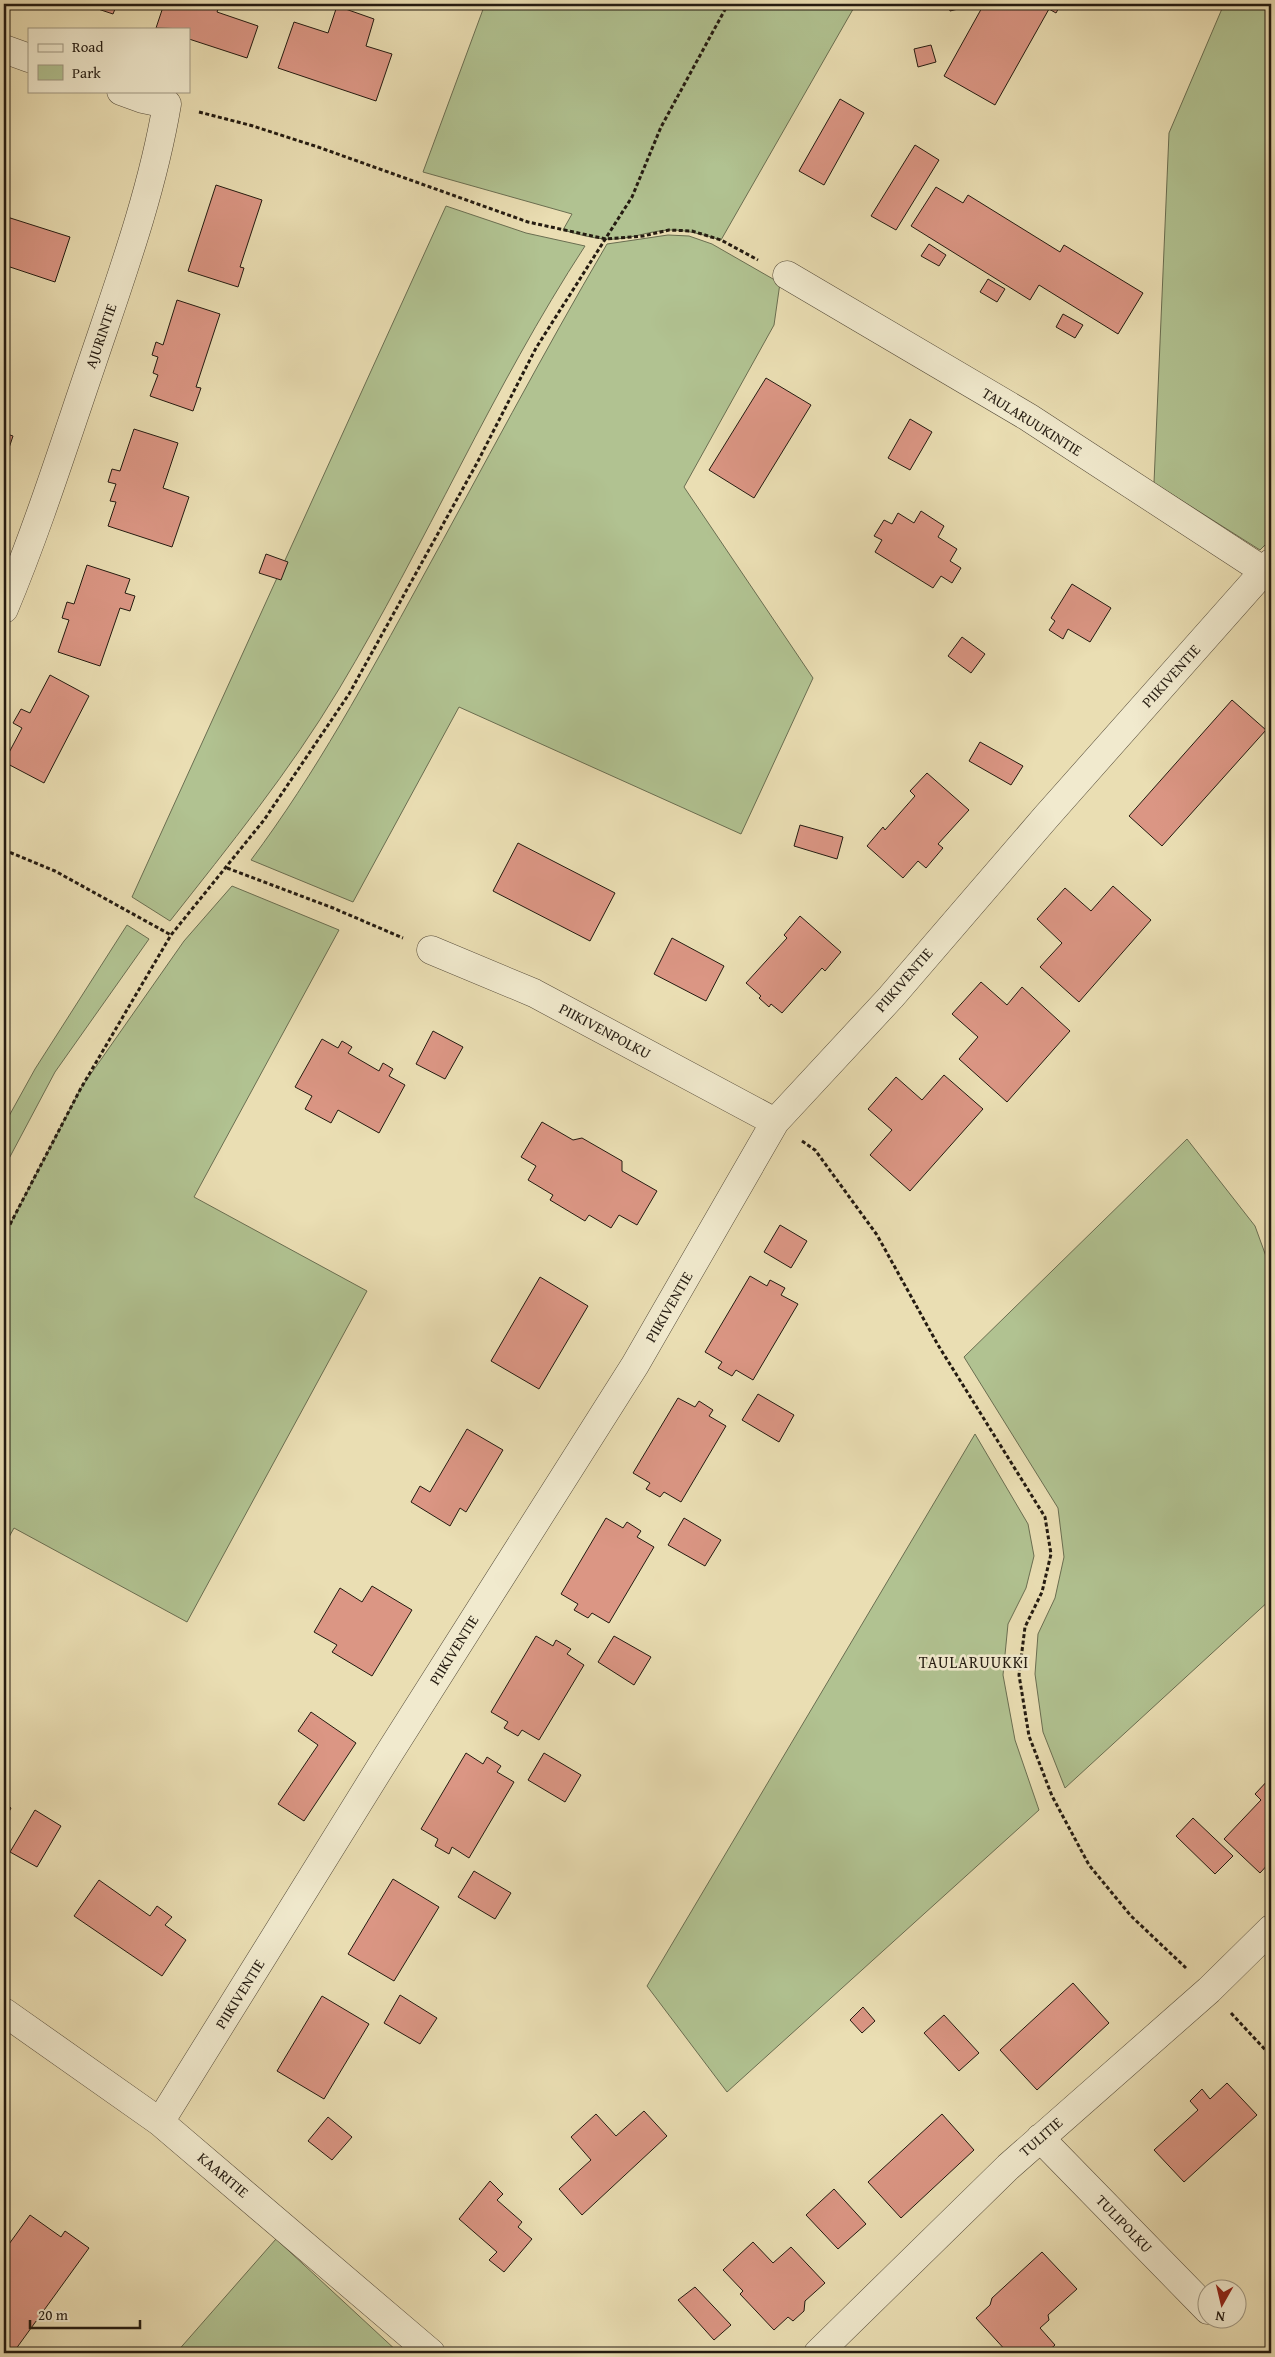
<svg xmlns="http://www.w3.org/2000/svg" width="1275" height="2357" font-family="'Gentium Book Plus',serif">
	<rect width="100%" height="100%" fill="#eadeb3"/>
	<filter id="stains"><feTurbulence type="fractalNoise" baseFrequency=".004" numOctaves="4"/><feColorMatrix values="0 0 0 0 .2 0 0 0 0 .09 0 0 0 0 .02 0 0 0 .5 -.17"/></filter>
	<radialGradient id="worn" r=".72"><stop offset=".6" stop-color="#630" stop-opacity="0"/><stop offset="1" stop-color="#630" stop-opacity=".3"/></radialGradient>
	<path fill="#b1c291" stroke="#6a6e51" d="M485 4H856L721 240C704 235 688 230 671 230 649 230 628 241 605 239 591 238 577 234 563 230L572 214 423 172Z
		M1224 4H1271V539L1260 550 1154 483 1169 133Z
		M446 206 526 233 585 246C493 387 426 544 339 689 290 771 229 846 170 921L132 897Z
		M668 235 689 236 712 244 780 283 774 325 684 487 813 678 741 834 459 707 353 902 251 860C316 773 368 677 420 582 482 469 542 355 607 244Z
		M232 886 339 930 194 1197 367 1291 187 1622 14 1528 4 1546V1236L81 1088 184 941Z
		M127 925 149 939 55 1072 4 1168V1125L35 1069Z
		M1187 1139 1255 1226 1271 1270V1599L1065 1788 1043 1732 1035 1674 1038 1634 1055 1598 1064 1557 1058 1508 964 1357Z
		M975 1434 1028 1524 1034 1556 1026 1588 1008 1624 1003 1675 1015 1740 1039 1810 727 2092 647 1986Z
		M276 2239 399 2353H176Z"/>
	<path fill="#db9684" stroke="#241b11" d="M83 4H117L113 14Z
		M164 4H220L217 12 258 26 247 58 189 39V29L156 28Z
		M948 4H969L970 6 950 11Z
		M984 4H1061L1056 13 1049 9 995 105 944 76Z
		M337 6 374 19 366 46 392 54 376 101 278 68 294 22 328 33Z
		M931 45 936 62 918 67 914 49Z
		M840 99 864 113 824 185 799 171Z
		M915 145 939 160 896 230 871 216Z
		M216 185 262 200 240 267 244 268 238 287 188 271Z
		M936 187 963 203 968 195 1060 252 1064 245 1143 293 1118 334 1039 285 1030 300 911 226Z
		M4 216 70 237 55 282 4 265Z
		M929 244 946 255 939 266 921 256Z
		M988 279 1005 289 997 302 980 292Z
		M177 300 220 314 196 387 201 388 193 411 150 396 158 375 153 373 158 357 152 355 156 342 163 345Z
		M1063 314 1083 325 1075 338 1056 327Z
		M766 378 811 405 754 498 709 470Z
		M910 419 932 432 910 470 888 458Z
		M134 429 178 443 163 488 189 497 172 547 108 526 116 502 110 501 116 484 108 482 112 469 120 471Z
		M4 433 13 436 4 463Z
		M921 511 944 526 938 537 957 549 950 561 961 568 952 583 941 576 933 588 875 552 882 540 874 536 884 520 892 524 898 513 914 523Z
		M266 554 288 562 281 580 259 573Z
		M87 565 130 579 125 593 135 596 130 611 120 608 100 666 58 652 69 620 62 618 67 602 74 604Z
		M1072 584 1111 608 1090 642 1068 629 1063 639 1049 630 1055 621 1051 618Z
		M962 637 985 654 971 673 948 656Z
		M50 675 89 696 44 783 4 762 22 728 13 723 21 709 30 713Z
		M1232 700 1266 730 1162 846 1129 816Z
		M980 742 1023 766 1011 785 969 761Z
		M927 773 969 810 938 844 943 848 926 868 918 861 903 878 867 846 883 827 885 830 915 796 910 791Z
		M800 825 843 837 837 859 794 846Z
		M518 843 615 893 590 941 493 891Z
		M1113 886 1151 920 1079 1002 1040 967 1062 943 1037 919 1065 888 1091 911Z
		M800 916 841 952 825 971 822 968 782 1013 771 1004 769 1007 759 998 761 996 746 983 787 938 784 935Z
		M672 938 724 966 706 1001 654 974Z
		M981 982 1007 1005 1022 987 1070 1031 1007 1102 959 1059 978 1037 952 1014Z
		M433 1031 463 1047 445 1079 416 1064Z
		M322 1039 338 1048 342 1041 352 1047 348 1053 379 1071 383 1063 393 1069 389 1076 405 1085 379 1133 338 1110 331 1123 305 1109 312 1096 295 1087Z
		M944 1075 983 1109 910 1191 870 1155 892 1130 868 1109 896 1077 922 1100Z
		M542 1122 573 1140 582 1138 622 1161V1171L657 1191 637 1225 619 1215 611 1228 589 1215 585 1221 550 1200 553 1195 528 1180 536 1166 521 1157Z
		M780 1225 807 1241 791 1268 764 1252Z
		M750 1276 767 1286 770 1280 785 1288 781 1295 798 1304 753 1380 736 1370 732 1376 718 1368 722 1362 705 1352Z
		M540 1277 588 1306 539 1389 491 1361Z
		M758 1394 794 1415 779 1442 742 1420Z
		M678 1398 695 1407 699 1401 713 1410 709 1416 726 1426 681 1502 664 1492 660 1497 646 1489 650 1483 633 1473Z
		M467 1429 503 1450 466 1512 460 1508 450 1526 411 1502 420 1486 430 1492Z
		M606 1518 623 1528 627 1522 641 1531 637 1537 654 1547 609 1623 592 1613 588 1618 574 1610 578 1604 561 1594Z
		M684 1518 721 1540 705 1566 668 1545Z
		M372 1586 412 1610 372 1676 332 1652 337 1645 314 1632 340 1588 362 1602Z
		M536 1636 553 1646 556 1640 571 1649 567 1654 584 1665 539 1740 522 1730 518 1736 504 1728 508 1722 491 1712Z
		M614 1636 651 1657 634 1685 598 1662Z
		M311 1712 356 1743 304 1821 278 1804 318 1745 298 1731Z
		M466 1753 483 1764 487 1757 501 1766 497 1772 514 1782 469 1858 452 1847 449 1854 435 1846 438 1839 421 1829Z
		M544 1753 581 1775 565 1802 528 1780Z
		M1271 1777V1861L1260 1873 1224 1839 1261 1800 1255 1794Z
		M4 1803 11 1808 4 1821Z
		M35 1810 61 1826 37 1867 10 1852Z
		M1193 1818 1233 1856 1215 1874 1176 1836Z
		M474 1871 511 1893 495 1919 458 1897Z
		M393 1879 439 1907 394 1981 348 1954Z
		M99 1880 150 1916 157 1906 172 1917 165 1925 186 1940 162 1976 74 1916Z
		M1073 1983 1109 2023 1037 2090 1000 2050Z
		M400 1995 437 2018 420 2044 384 2023Z
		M322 1996 369 2024 324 2099 277 2071Z
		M863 2007 875 2021 862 2033 850 2020Z
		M944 2015 979 2053 959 2071 924 2033Z
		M1227 2083 1257 2115 1184 2182 1154 2150 1198 2110 1190 2101 1202 2089 1210 2099Z
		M644 2111 667 2136 582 2215 559 2189 591 2160 571 2137 596 2114 616 2136Z
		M942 2114 974 2150 901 2218 868 2182Z
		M328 2117 352 2137 332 2160 308 2141Z
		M490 2181 503 2194 497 2200 522 2222 518 2227 532 2239 504 2272 489 2260 497 2252 459 2219Z
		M834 2189 866 2224 838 2249 806 2215Z
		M30 2215 61 2237 65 2231 89 2248 13 2353H4V2251Z
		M753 2242 773 2263 791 2247 825 2283 805 2301 804 2311 793 2321 788 2317 774 2330 740 2294 743 2291 723 2270Z
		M1042 2252 1077 2289 1048 2315 1049 2320 1040 2328 1055 2345 1046 2353H1008L976 2318 990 2305 992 2298Z
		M695 2287 731 2325 714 2340 678 2300Z
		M939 2349 943 2353H930L933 2350 936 2352Z"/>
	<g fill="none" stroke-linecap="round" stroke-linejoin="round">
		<defs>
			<path id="street" d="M4 49 29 58
				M787 275 1028 417 1264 571 1271 578
				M4 609C37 530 63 448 91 366 120 280 152 193 167 104L143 99 121 91
				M431 950 534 993 775 1122
				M4 2012 160 2122 431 2353
				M160 2122 388 1755 635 1365 775 1122 891 997 1046 817 1271 563
				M1040 2138 1208 2310
				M818 2353 1008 2167 1209 1990 1271 1929"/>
		</defs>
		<use href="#street" stroke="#564c3a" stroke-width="29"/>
		<path stroke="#241b11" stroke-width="3" stroke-dasharray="4 2.5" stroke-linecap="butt" d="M199 112 253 126 318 147 528 222 606 239 643 236 669 230 692 231 721 240 758 260
			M4 850 55 871 171 935
			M227 868 333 908 403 938
			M802 1141 815 1150 877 1235 938 1345 1045 1517 1051 1554 1042 1592 1025 1627 1019 1675 1029 1736 1052 1796 1089 1865 1131 1916 1186 1968
			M4 1236 81 1088 171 935 264 820 349 694 477 463 536 348 632 197 661 127 728 4
			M1231 2013 1271 2056"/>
		<use href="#street" stroke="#f1eace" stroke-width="28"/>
	</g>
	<g text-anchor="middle" stroke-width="5" stroke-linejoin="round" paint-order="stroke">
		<g font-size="15" fill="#241b11" stroke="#f1eace">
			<text transform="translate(101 336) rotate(-71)" y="5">AJURINTIE</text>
			<text transform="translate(1032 422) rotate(32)" y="5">TAULARUUKINTIE</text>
			<text transform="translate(1171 676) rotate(-48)" y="5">PIIKIVENTIE</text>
			<text transform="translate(904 980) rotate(-49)" y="5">PIIKIVENTIE</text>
			<text transform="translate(605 1031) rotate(28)" y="5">PIIKIVENPOLKU</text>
			<text transform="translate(669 1307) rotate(-60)" y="5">PIIKIVENTIE</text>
			<text transform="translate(454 1650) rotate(-58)" y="5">PIIKIVENTIE</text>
			<text transform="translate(240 1994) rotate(-58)" y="5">PIIKIVENTIE</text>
			<text transform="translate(1041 2137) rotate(-41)" y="5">TULITIE</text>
			<text transform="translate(223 2175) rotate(40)" y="5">KAARITIE</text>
			<text transform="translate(1124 2224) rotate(46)" y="5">TULIPOLKU</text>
		</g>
		<g font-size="16" letter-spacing="1" fill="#241b11" stroke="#f1eace">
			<text x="974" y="1668">TAULARUUKKI</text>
		</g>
	</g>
	<rect width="1275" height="2357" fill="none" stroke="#eadeb3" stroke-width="20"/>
	<rect x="5" y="5" width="1265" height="2347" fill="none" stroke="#241b11" stroke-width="2.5"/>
	<rect x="10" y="10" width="1255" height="2337" fill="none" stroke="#241b11"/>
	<rect x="28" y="28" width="162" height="65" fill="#f1eace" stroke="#9f9782"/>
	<rect x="38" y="44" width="25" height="8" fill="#f1eace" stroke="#9f9782"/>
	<text x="72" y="52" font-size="15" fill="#241b11">Road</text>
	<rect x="38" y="65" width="25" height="15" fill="#b1c291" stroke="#9f9782"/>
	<text x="72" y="78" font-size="15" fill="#241b11">Park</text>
	<g transform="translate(1222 2304) rotate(188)"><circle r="24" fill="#f1eace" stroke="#9f9782"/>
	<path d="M0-4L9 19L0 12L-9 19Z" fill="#8f2418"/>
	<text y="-8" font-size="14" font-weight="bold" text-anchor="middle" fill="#241b11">N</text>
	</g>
	<path d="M30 2320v8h110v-8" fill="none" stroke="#241b11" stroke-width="2.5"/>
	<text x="38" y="2320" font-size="15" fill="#241b11" stroke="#f1eace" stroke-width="4" paint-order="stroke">20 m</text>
	<rect width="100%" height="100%" filter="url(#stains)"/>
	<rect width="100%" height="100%" fill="url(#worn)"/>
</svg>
